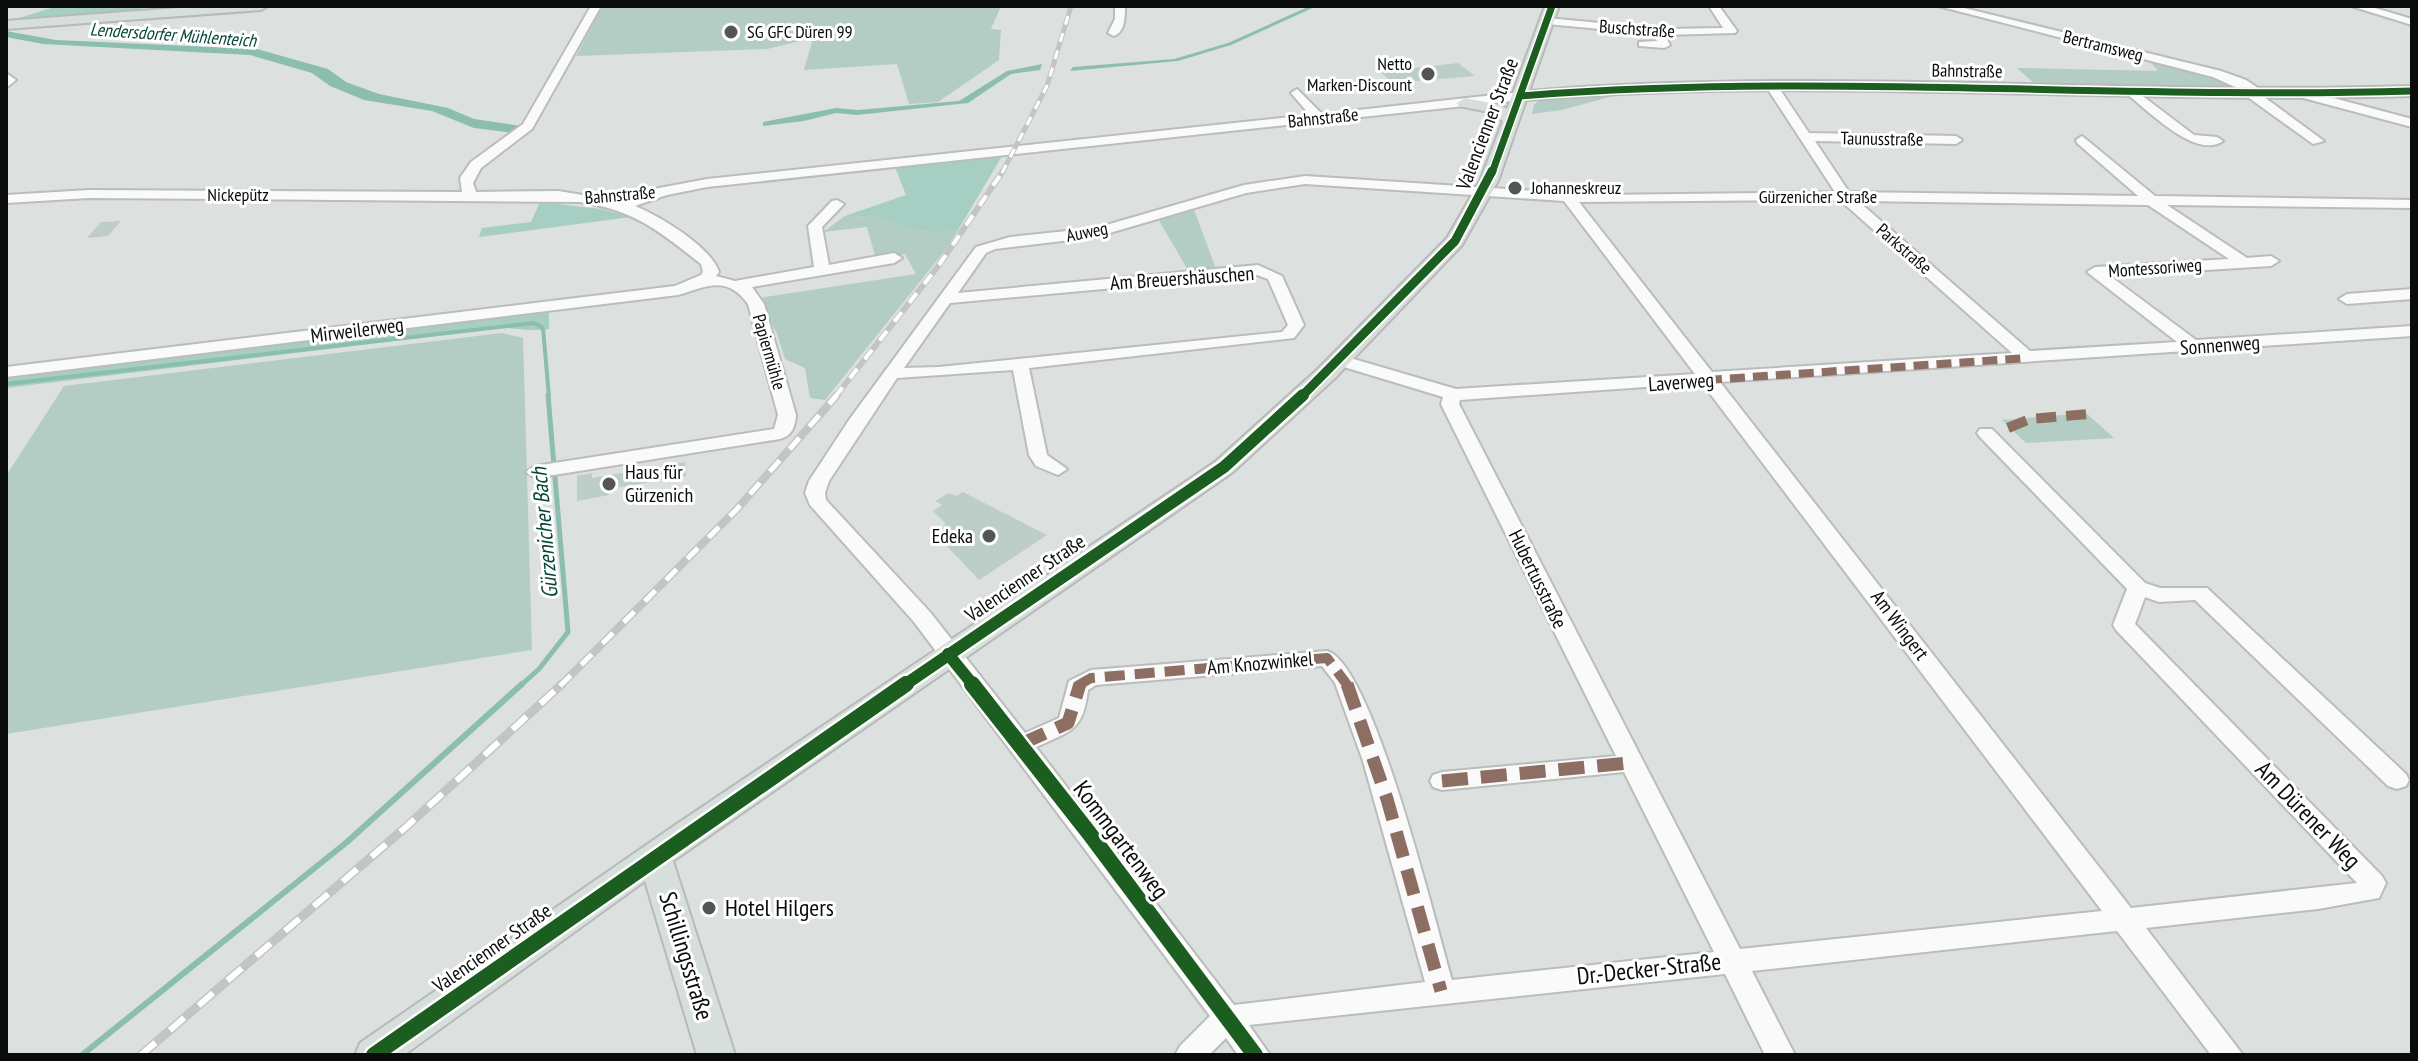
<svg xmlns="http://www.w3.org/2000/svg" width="2418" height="1061" font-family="'PT Sans Narrow',sans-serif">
	<rect width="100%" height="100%" fill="#dce0de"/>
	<path fill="#b3ccc4" d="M603 6H1001L991 29 1001 30 999 60 938 102 909 104 897 64 804 70 813 38 767 49 576 56Z
		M2147 58 2207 73 2237 87 2040 89 2017 68 2158 71Z
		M1614 93 1613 96 1562 110 1532 114 1534 105 1541 98Z
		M1193 207 1216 269 1189 272 1157 217Z
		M845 216 876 217 907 228 938 233 958 230 947 248 825 400 810 398 805 368 785 359 777 334 759 298 916 274 905 254 876 259 867 227 823 232Z
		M502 333 523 338 532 650 6 734V476L64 386Z
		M2086 413 2114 438 2026 443 2002 420Z"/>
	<path fill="#a6cec2" d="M58 6H144L141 10 16 19Z
		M1002 156 958 230 938 233 907 228 876 217 845 216 906 195 895 167Z
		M540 202 601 209 631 217 479 237 482 228 531 222Z
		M549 311V329C532 332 520 328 502 328L6 388V376Z"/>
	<path fill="#8cbeb0" d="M1310 6H1317L1231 45 1178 61 1070 71 1073 67 1174 59 1228 43Z
		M6 31 56 40 257 49 328 69 346 82 379 94 448 108 474 119 522 126 514 133 474 128 432 111 364 100 330 86 312 73 250 55 43 44 6 37Z
		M1042 64 1040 70 1011 74 968 103 857 115 836 113 804 121 763 126V122L836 108 858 110 959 101 1007 71Z"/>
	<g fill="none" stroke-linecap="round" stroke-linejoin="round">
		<path stroke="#8cbeb0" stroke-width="4" d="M6 384 534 323 543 328 549 397"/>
		<path stroke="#8cbeb0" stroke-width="5" d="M520 686 539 669 568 632 548 395"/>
		<path stroke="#8cbeb0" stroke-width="6" d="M82 1055 347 842 522 684"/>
	</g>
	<path fill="#bdcdc8" d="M1458 63 1475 76 1394 83 1380 72Z
		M121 221 108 236 87 238 101 222Z
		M685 462 686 476 608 489 609 495 577 501V476L592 473V478Z
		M963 492 1047 535 979 580 945 544 940 546 932 538 946 524 933 511 942 505 935 501 949 493 956 496Z"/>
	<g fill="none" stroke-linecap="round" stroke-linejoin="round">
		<defs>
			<path id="minor" d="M591 6H601L532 129 481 168 473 183 476 192 558 191 621 201 659 188 707 179 1310 115 1291 93 1297 89 1322 114 1521 92 1527 96 1521 100 707 187 667 195 635 206C660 216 711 247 719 272L716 276 735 281 814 267 808 226 832 201 837 200 844 204 822 227 829 265 894 253 902 258 894 263 752 287 764 304 796 415C795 427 792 436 780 439L535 478 526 472 535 466 774 429 778 415 748 304C726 274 706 287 678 295L6 377V367L675 286 701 275 703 272 701 264C659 231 634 210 580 202L89 198 6 203V195L89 190 462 192 460 178 471 162 523 124Z
				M1115 6H1125C1125 17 1125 32 1114 36L1108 33 1115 19Z
				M1709 6H1719L1737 31 1735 33 1665 35 1670 45 1664 48 1639 46V42L1657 41 1653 34 1547 24 1542 21 1547 18 1664 29 1723 28Z
				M1938 6H1956L2221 71 2246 80 2264 92V97L2324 141 2313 144 2249 98 2248 93 2213 77Z
				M2351 6H2368L2412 19V25Z
				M6 73 16 80 6 88Z
				M1771 81 1775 82 1809 133 1956 136 1962 140 1956 144 1815 141 1849 192 2138 196 2077 143 2076 140 2082 136 2155 196 2412 200V208L2167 205 2247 258 2271 256 2279 261 2271 266 2110 276 2196 340 2412 326V336L1720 382 2131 908 2357 883 2116 630 2113 625 2127 589 1980 437 1977 433 1980 429H1992L2145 583 2160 588H2207L2406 774 2409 780 2406 786 2397 789 2388 786 2195 600 2159 602 2145 597 2135 624 2382 876 2386 883 2379 898 2318 909 2146 928 2243 1055H2211L2117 931 1752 971 1795 1055H1765L1725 974 1249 1025 1270 1055H1238L1226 1038 1209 1055H1175L1180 1046 1210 1016 914 622 810 505 805 493 809 481 849 420 976 247 1010 237 1096 228 1244 185 1305 176 1598 195 1835 192 1765 85ZM1305 184 1564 201 1695 374 1456 389 1340 355 1332 360 1334 364 1443 397 1441 404 1616 756 1442 772 1433 775 1430 781 1433 787 1442 790 1624 772 1714 952 1452 980C1436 926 1373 663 1327 651L1091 670 1069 681 1059 718 1025 733 930 612 826 500 825 493 829 481 897 378 1013 370 1029 455 1036 466 1058 475 1067 469 1047 455 1029 368 1294 338 1304 325 1282 276 1258 265 958 293 986 253 995 249 1096 237 1246 193ZM1813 200 1841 201 2012 353 1712 372 1579 202ZM1858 201 2148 205 2229 259 2095 267 2087 272 2177 342 2030 351ZM1257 275 1268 279 1288 325 1282 332 939 367 904 368 950 303ZM1702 383 2102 911 1740 949 1459 404 1460 400ZM1322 666 1335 683 1363 761 1425 982 1234 1005 1036 747C1071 731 1083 731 1088 690L1096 685Z
				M2132 88 2194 135 2217 137 2223 141C2196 160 2149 111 2128 95L2126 92Z
				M2296 88 2412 119V127L2292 95 2290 92Z
				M2412 289V299L2347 304 2339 299 2347 294Z"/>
			<path id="major" d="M205 6H268L261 10 6 29V21Z
				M1545 6H1559L1529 91C1823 67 2118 95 2412 86V96C2117 105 1821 76 1526 100L1498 181 1462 245 1335 378 1233 472 673 861 735 1055H697L645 881 404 1055H355L360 1043 671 828 1215 462 1319 368 1447 238 1480 181 1503 121 1489 112 1459 106 1457 103 1465 98 1500 105 1507 109Z"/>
		</defs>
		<use href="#minor" stroke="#babdbb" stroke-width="4"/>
		<use href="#major" stroke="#b8bab9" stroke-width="4"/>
		<use href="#minor" fill="#fafafa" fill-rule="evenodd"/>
		<use href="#major" fill="#d6dfdc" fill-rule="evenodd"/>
		<defs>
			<path id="rail-far3" d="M1002 173 1047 86 1071 6"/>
			<path id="rail-far2" d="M835 397 939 265 1003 171"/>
			<path id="rail-far1" d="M560 686 737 509 837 395"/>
			<path id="rail" d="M141 1055 406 827 562 684"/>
		</defs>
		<use href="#rail-far3" stroke="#c3c5c4" stroke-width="5"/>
		<use href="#rail-far2" stroke="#c3c5c4" stroke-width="6"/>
		<use href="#rail-far1" stroke="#c3c5c4" stroke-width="8"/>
		<use href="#rail" stroke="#c3c5c4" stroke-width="9"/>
		<use href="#rail-far3" stroke="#fff" stroke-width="3" stroke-dasharray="9" stroke-linecap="butt"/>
		<use href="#rail-far2" stroke="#fff" stroke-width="4" stroke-dasharray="12" stroke-linecap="butt"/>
		<use href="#rail-far1" stroke="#fff" stroke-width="5" stroke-dasharray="15" stroke-linecap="butt"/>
		<use href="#rail" stroke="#fff" stroke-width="6" stroke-dasharray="19" stroke-linecap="butt"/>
		<path stroke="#8d6e63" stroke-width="8" stroke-dasharray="15 8" stroke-linecap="butt" d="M1707 380 2028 358"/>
		<path stroke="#8d6e63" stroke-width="10" stroke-dasharray="20 10" stroke-linecap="butt" d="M2008 428 2030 419 2088 414
			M1077 686 1091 678 1327 658 1348 686"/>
		<path stroke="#8d6e63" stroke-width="13" stroke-dasharray="26 13" stroke-linecap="butt" d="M1347 684 1387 799 1441 991
			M1021 744 1068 723 1080 684
			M1442 781 1629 763"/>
		<defs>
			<path id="cycleway-far3" d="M1521 96C1817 72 2115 100 2412 91
				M1492 173 1552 6"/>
			<path id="cycleway-far2" d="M1301 397 1455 241 1492 171"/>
			<path id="cycleway-far1" d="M948 654 974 686
				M903 686 1224 467 1303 395"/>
			<path id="cycleway" d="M972 684 1089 833 1255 1055
				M374 1055 906 684"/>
		</defs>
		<use href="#cycleway-far3" stroke="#fff" stroke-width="10"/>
		<use href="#cycleway-far2" stroke="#fff" stroke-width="13"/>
		<use href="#cycleway-far1" stroke="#fff" stroke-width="17"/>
		<use href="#cycleway" stroke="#fff" stroke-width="21"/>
		<use href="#cycleway-far3" stroke="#1b5e20" stroke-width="7"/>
		<use href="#cycleway-far2" stroke="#1b5e20" stroke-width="9"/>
		<use href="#cycleway-far1" stroke="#1b5e20" stroke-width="12"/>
		<use href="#cycleway" stroke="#1b5e20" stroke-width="16"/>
	</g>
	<g fill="#545655" stroke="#fff" stroke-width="3">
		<circle cx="731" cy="32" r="8"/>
		<circle cx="1428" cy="74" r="8"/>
		<circle cx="1515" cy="188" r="8"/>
		<circle cx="609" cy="484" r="8"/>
		<circle cx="989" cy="536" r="8"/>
		<circle cx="709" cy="908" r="8"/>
	</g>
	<g text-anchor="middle" stroke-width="6" stroke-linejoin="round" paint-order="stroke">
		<g font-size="18" fill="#0a0c0b" stroke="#fff">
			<text transform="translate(1637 29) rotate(4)" y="6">Buschstraße</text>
			<text transform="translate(2103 46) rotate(14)" y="6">Bertramsweg</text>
			<text transform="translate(1967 71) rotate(1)" y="6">Bahnstraße</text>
			<text transform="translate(1323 118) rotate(-6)" y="6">Bahnstraße</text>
			<text transform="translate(1882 139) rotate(1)" y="6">Taunusstraße</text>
			<text x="238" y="201">Nickepütz</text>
			<text transform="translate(620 195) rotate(-5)" y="6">Bahnstraße</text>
			<text x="1818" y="203">Gürzenicher Straße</text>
			<text transform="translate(1087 232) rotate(-11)" y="6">Auweg</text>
			<text transform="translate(1904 249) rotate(41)" y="6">Parkstraße</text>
			<text transform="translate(2155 268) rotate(-4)" y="6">Montessoriweg</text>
			<text transform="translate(769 352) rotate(74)" y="6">Papiermühle</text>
		</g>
		<g font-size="18" fill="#0a0c0b" stroke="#fff" text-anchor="start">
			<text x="747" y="38">SG GFC Düren 99</text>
			<text x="1412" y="70" text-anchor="end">Netto<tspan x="1412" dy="21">Marken-Discount</tspan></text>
			<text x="1531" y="194">Johanneskreuz</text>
		</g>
		<g font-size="18" font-style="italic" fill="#064639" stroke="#fff">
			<text transform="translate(173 35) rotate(4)" y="6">Lendersdorfer Mühlenteich</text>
		</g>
		<g font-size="20" fill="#0a0c0b" stroke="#fff">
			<text transform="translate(1487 124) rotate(-69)" y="7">Valencienner Straße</text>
			<text transform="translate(1182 278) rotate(-4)" y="7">Am Breuershäuschen</text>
			<text transform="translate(357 330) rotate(-7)" y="7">Mirweilerweg</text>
			<text transform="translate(2220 345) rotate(-4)" y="7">Sonnenweg</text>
			<text transform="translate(1681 382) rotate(-4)" y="7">Laverweg</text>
			<text transform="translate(1025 578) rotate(-34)" y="7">Valencienner Straße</text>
			<text transform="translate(1538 579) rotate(64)" y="7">Hubertusstraße</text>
			<text transform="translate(1900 625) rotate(53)" y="7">Am Wingert</text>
			<text transform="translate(1260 663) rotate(-5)" y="7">Am Knozwinkel</text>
			<text transform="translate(492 948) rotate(-35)" y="7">Valencienner Straße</text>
		</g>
		<g font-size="20" fill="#0a0c0b" stroke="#fff" text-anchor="start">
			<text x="625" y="479">Haus für<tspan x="625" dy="23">Gürzenich</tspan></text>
			<text x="973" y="543" text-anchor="end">Edeka</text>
		</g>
		<g font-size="22" font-style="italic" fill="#064639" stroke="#fff">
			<text transform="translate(544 533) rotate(-95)" y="8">Gürzenicher Bach</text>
		</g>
		<g font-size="24" fill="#0a0c0b" stroke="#fff">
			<text transform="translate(2308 815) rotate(46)" y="8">Am Dürener Weg</text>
			<text transform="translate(1121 840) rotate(53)" y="8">Kommgartenweg</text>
			<text transform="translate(686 956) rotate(73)" y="8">Schillingsstraße</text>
			<text transform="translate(1649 969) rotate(-6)" y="8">Dr.-Decker-Straße</text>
		</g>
		<g font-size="24" fill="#0a0c0b" stroke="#fff" text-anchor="start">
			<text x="725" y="916">Hotel Hilgers</text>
		</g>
	</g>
	<rect width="2418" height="1061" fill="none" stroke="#0a0c0b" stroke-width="16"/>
</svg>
